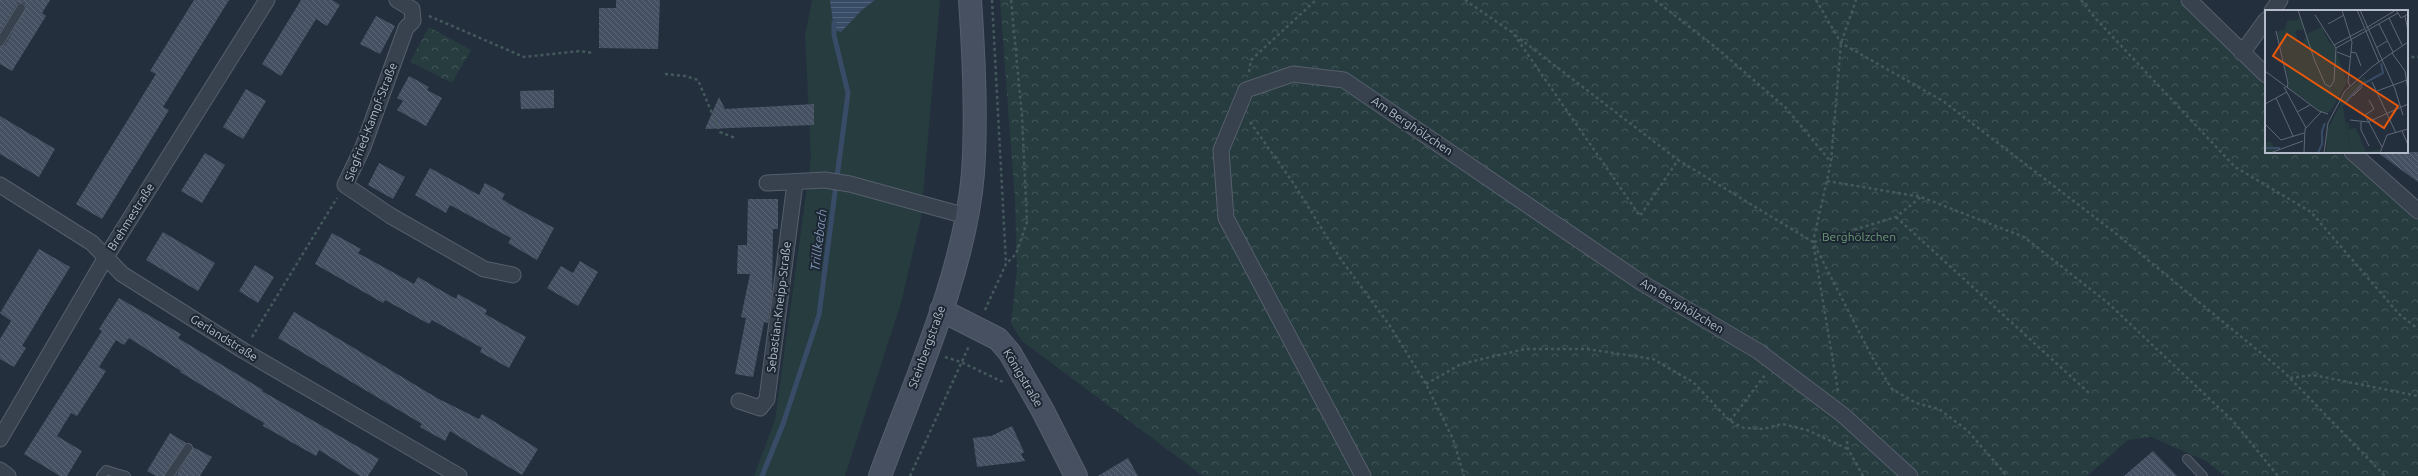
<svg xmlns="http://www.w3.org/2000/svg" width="2418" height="476" font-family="Ubuntu,sans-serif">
	<defs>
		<pattern id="forest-crowns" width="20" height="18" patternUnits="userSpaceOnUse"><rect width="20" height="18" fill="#263c3f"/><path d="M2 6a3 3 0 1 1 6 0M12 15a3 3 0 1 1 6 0" fill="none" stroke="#435659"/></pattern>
		<pattern id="water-rules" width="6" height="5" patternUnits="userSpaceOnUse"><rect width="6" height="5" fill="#394c67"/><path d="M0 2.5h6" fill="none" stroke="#53647b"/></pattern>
		<pattern id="building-back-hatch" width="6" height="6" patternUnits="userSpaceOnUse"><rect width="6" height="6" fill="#455162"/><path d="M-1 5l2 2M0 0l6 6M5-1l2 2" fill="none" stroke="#5d6877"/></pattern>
	</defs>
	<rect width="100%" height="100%" fill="#242f3e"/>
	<path fill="#263c3f" d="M812 0H940L921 218 901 303 845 476H754L775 420 811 158 805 36Z"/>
	<path fill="url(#forest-crowns)" d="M1000 0H2179L2266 84V152H2341L2418 220V476H2225L2206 461 2151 437 2128 440 2087 476H1203L1022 341 1011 323 1017 270 1015 201Z
		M429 27 471 50 452 83 410 62Z"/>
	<path fill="url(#water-rules)" d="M830 0H875L862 10 841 32 834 30Z"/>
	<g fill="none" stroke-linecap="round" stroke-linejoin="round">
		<path stroke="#394c67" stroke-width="5" d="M762 476 783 424 819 315 848 93 834 35V23"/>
	</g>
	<path fill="url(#building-back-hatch)" d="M0 0H50L42 13 46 16 12 71 0 64V47L5 45 26 8 24 3H18L0 32Z
		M194 0H229L163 107 169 110 102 219 76 204 156 74 150 71Z
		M301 0H332L340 5 327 26 316 19 281 76 262 64Z
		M616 0H660L658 49 599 48V8H616Z
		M376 16 395 26 380 54 360 44Z
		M409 76 429 87 427 90 442 98 426 126 397 110 403 101 397 98Z
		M246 89 266 101 243 139 223 127Z
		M554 90V108L521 109 520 91Z
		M719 97 725 109 814 104V125L705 129Z
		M0 116 55 149 39 177 0 154Z
		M2377 152H2418V182Z
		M205 153 225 165 202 203 181 191Z
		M379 163 405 177 393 199 368 185Z
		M430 168 479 195 485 183 505 194 502 199 511 205 554 228 537 260 508 243 511 238 450 205 446 213 415 195Z
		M748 199H778V229H773L772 294 768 323 764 322 753 377 735 374 746 318 741 317 750 274H737L738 245H747Z
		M163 232 215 263 198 291 146 260Z
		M332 233 361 249 358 253 414 284 418 277 456 299 458 294 487 310 485 314 526 337 509 368 480 352 482 348 432 320 429 324 385 300 383 303 315 264Z
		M39 249 70 267 22 346 26 348 14 367 0 359V339L11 321 0 313Z
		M580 261 598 272 578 306 547 288 561 266 573 273Z
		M255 265 274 277 258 303 239 291Z
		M119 298 181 334 178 338 263 390 262 391 379 459 368 476H360L319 450 316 456 263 426 264 423 180 372 181 371 129 338 124 345 116 340 99 367 106 371 77 416 71 413 57 436 82 451 67 476H60L24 454 102 331 99 329Z
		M294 312 437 398 479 419 482 414 538 449 522 475 450 431 445 441 420 427 422 424 278 338Z
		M1012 426 1024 452 1021 454 1025 461 977 467 973 438 991 436Z
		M170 433 186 443 164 476H156L147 471Z
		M193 447 212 457 200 476H176Z
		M2153 451 2177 476H2124Z
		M1128 458 1138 476H1098Z"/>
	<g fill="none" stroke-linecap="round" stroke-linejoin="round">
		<defs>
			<path id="lane" d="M0 42 21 8
				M2187 459 2203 476
				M101 476 106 470 126 476
				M169 476 188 448"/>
			<path id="street" d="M397 0 412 9 413 21 406 28 363 147 345 185 391 216 484 269 513 275
				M2189 0 2266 75
				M2272 11 2280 0
				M2242 53 2266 20
				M2352 152 2418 211
				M767 183 825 180 850 184 966 216
				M0 185 92 243 122 274 244 351 459 476
				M739 401 760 408 767 399 795 183
				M0 439 106 257 267 0
				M0 470 8 476
				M1363 476 1226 218 1221 150 1246 90 1293 74 1344 80 1642 283 1758 351 1843 415 1910 476"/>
			<path id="secondary" d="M941 310 998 339 1010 353 1043 411 1076 476
				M880 476C914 383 965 272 973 173 977 116 974 57 970 0"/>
		</defs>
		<use href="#lane" stroke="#565f6c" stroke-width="10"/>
		<use href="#street" stroke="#565f6c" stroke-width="17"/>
		<use href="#secondary" stroke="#565f6c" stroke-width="24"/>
		<path stroke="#44595c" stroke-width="2.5" stroke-dasharray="3 3" stroke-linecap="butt" d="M992 0 1006 263
			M1465 0 1513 33 1640 216 1678 160 1813 242 1872 357 1892 389 1916 403 1939 409 1968 431 2007 476
			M1655 0 1719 50 1786 108 1831 162
			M1816 0 1841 43 1943 101 2114 232 2284 372 2385 476
			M2081 0 2096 19 2235 167 2311 212 2399 314 2418 329
			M429 16 524 57 580 51 592 53
			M1515 35 1678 160
			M2407 60 2409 57H2418
			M1249 72 1251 60 1316 0
			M665 74 685 76 698 80 720 132 735 138
			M1250 122 1294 184 1340 258 1390 326 1426 384 1453 439 1464 476
			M1827 181 1921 197 2024 237 2108 303 2233 421 2278 476
			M1896 217 2090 394
			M1814 242 1896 217 1921 197
			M985 310 1006 264 1016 254 1027 222 1022 116 1011 0
			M252 337 337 198
			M945 357 961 362 1005 383
			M2290 378 2313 375 2418 396
			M1426 384 1461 364 1525 349H1587L1653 359 1693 382 1730 421 1744 428 1763 429 1782 424 1807 430 1848 449
			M1838 391 1813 242 1831 162 1841 43 1856 0
			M1730 421 1765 375
			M1847 441 1848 449 1863 476
			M910 476 969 346"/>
		<use href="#lane" stroke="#38414e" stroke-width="8"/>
		<use href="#street" stroke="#38414e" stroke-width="15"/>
		<use href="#secondary" stroke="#465061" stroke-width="22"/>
	</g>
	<g text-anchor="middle" stroke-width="4" stroke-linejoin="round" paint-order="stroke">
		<g font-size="12" fill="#b4bcc9" stroke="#1d2633">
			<text transform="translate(371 122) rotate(-69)" y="4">Siegfried-Kampf-Straße</text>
			<text transform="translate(1412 126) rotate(34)" y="4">Am Berghölzchen</text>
			<text transform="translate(131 217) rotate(-58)" y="4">Brehmestraße</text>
			<text transform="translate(1682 306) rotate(31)" y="4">Am Berghölzchen</text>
			<text transform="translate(779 307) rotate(-83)" y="4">Sebastian-Kneipp-Straße</text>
			<text transform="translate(224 338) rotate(32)" y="4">Gerlandstraße</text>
			<text transform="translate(927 347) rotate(-70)" y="4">Steinbergstraße</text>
			<text transform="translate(1023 378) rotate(59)" y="4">Königstraße</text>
		</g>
		<g font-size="12" fill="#6b9a76" stroke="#1d2633">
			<text x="1859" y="241">Berghölzchen</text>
		</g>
		<g font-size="13" font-style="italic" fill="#7c92b1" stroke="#1d2633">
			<text transform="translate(818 240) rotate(-83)" y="5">Trillkebach</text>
		</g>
	</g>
	<g transform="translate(2265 10)">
		<rect width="143" height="143" fill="#242f3e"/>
		<path d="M99 67 103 72 96 75 79 96 74 93 83 80ZM81 113H83L84 119 91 118 101 142 115 139 114 143H86ZM5 131 9 137 19 138 0 143V133Z" fill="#263c3f"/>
		<path d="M34 6 40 19 30 21 33 34 38 33 39 29 42 28 41 24 57 17 64 32 69 35 82 72 66 101 61 103 57 102 22 77 24 73 12 22 20 19 22 11 33 10ZM77 92 86 143H61L62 120Z" fill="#263c3f"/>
		<path fill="none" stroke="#394c67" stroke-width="2" d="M81 92 96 75 118 63 116 53M0 138H15M53 143 57 134V121L60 113"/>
		<path fill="none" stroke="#5e6776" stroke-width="1" d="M33 0 49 49 60 74 65 77 69 71 71 38M77 0 87 32 83 72 85 76M92 0 114 52M95 0 130 79 138 105M131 0 136 8 143 4M50 5 71 38M140 6 143 21M124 8 137 35M63 14 79 5M114 14 128 42M101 18 131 0M11 21 23 73 22 78M69 35 99 19M71 38 133 3M111 38 122 31M72 42 85 47M86 42 91 43 96 56M127 43 140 61 143 81M0 61 54 101 63 104M107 72 131 123M19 77 41 118M112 81 142 70M88 86 97 77M11 88 28 126M104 90 109 99 100 105 117 137M0 94 22 82M32 102 45 95M85 110 103 112 143 94M96 112V120L104 136M0 114 16 130 39 123M137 121 143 135M5 143 38 131M39 143 40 119 56 102M59 143 63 113 80 81 108 56 143 32M115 143 122 125 143 119"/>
		<path fill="#e8590c" fill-opacity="0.15" stroke="#e8590c" stroke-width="2" d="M22 24 133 96 119 118 8 46Z"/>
		<rect width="143" height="143" fill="none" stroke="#b4bcc9" stroke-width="2"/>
	</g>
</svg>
